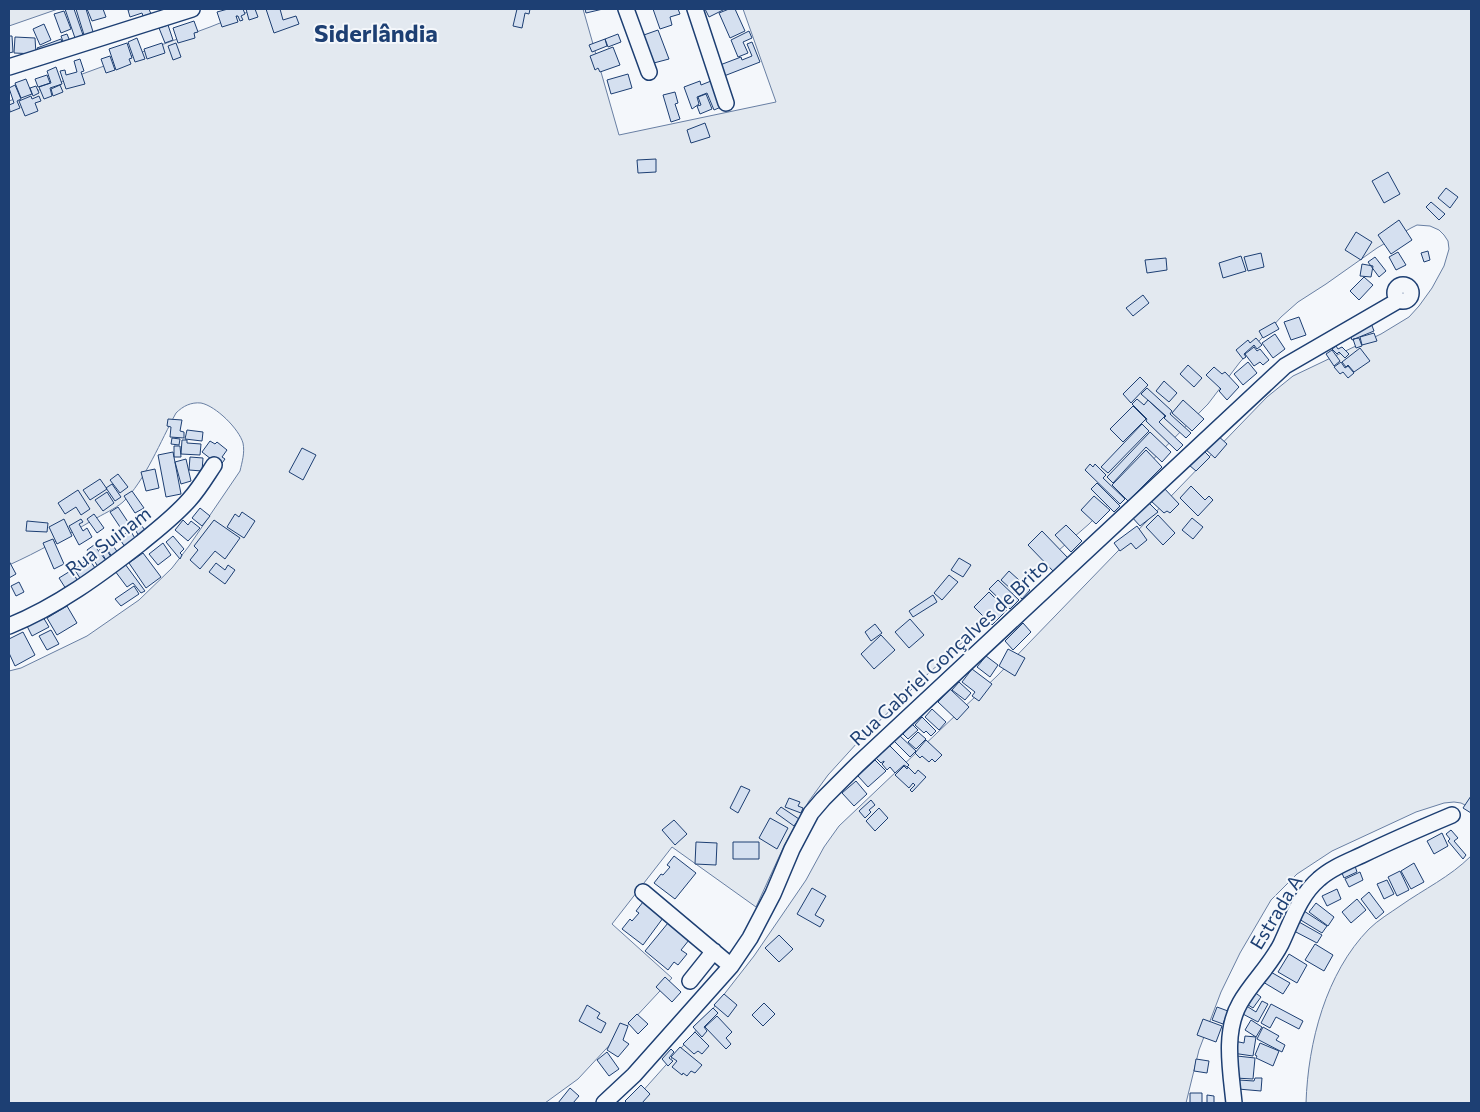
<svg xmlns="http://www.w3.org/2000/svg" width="1480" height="1112" font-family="Commissioner,sans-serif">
	<rect width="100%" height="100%" fill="#f4f7fb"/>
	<path fill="#e3e9f0" stroke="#687fa3" d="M9 9H58L9 26Z
		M255 9H583L619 135 776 102 743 9H1471V808L1461 803 1454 802 1444 803 1416 812 1332 851 1297 874 1271 900 1240 953 1221 992 1199 1050 1186 1103H632L690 1038 754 956 806 880 824 847 839 826 997 676 1267 397 1293 376 1381 334 1409 317 1419 306 1432 288 1444 266 1449 249 1448 241 1444 235 1439 230 1430 226 1417 225 1411 228 1377 248 1326 284 1298 302 1281 317 1240 362 1208 404 1089 524 1036 570 978 628 917 684 858 742 828 775 809 801 784 846 756 907 672 847 612 924 672 978 578 1079 545 1103H9V671L21 668 87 636 139 600 172 568 189 546 240 471C242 462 245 453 243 443 239 429 216 406 201 403 191 402 183 406 176 413 161 440 145 481 123 502 115 509 103 514 93 520 66 536 38 552 9 565V101L210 27Z
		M1471 856V1103H1306C1308 1042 1326 973 1369 929 1378 920 1390 913 1400 906 1424 889 1450 877 1471 856Z"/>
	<path fill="#d5e0f0" stroke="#1d3f73" d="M65 9H74L83 35 75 38Z
		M76 9H86L94 35 85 38Z
		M87 9H103L106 17 92 21Z
		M133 9H149L151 14 143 16 142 13 130 17 128 10Z
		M228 9H243L245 14 241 16 243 20 240 21 238 16H236L238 22 222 27 217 12Z
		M246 9H255L258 17 249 20Z
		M266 9H280L283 20 296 16 299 24 274 33Z
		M517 9H530L529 14 525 13 522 28 513 26Z
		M585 9H603L586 13Z
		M653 9H678L680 14 670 17 672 25 660 29Z
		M705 9H725L709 17Z
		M729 9H735L745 31 730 38 719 13Z
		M64 11 71 29 61 33 54 14Z
		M194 21 198 32 194 33 195 38 178 43 173 28Z
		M44 24 51 40 40 45 33 29Z
		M168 25 173 40 165 43 159 28Z
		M658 30 669 59 650 64 641 36Z
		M749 31 752 38 743 42 748 53 738 57 731 40Z
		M67 34 71 44 65 47 61 36Z
		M618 34 621 42 608 47 605 39Z
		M9 36H12L13 52 9 53Z
		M15 37 35 38 36 54 14 53Z
		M137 38 145 59 135 62 128 42Z
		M61 39 63 46 40 55 37 48Z
		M605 39 607 46 592 52 589 45Z
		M752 42 760 62 724 76 720 65 741 57 742 60 752 56 747 44Z
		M127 43 132 58 129 59 131 64 116 70 109 49Z
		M162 43 165 53 147 59 144 49Z
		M176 43 181 57 173 60 168 46Z
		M613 47 620 65 600 72 598 68 595 70 590 56Z
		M110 56 115 70 106 73 101 59Z
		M80 59 84 71 81 72 85 84 66 89 60 71 65 70 66 75 77 72 74 61Z
		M56 67 62 84 50 88 52 96 44 99 39 87 51 83 47 71Z
		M628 74 632 88 611 94 607 80Z
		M47 75 50 83 38 87 35 79Z
		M26 79 32 94 21 98 15 83Z
		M700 81 701 85 711 81 721 107 714 110 707 93 697 97 699 104 692 109 684 87Z
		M15 85 21 99 17 101 20 108 10 112 9 105 14 103 9 88Z
		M60 85 63 92 53 96 51 89Z
		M36 86 39 93 33 96 30 88Z
		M675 92 678 103 675 104 680 119 671 122 663 95Z
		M706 94 712 109 700 114 697 106 701 105 698 97Z
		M31 96 32 99 39 96 41 101 35 103 38 111 25 116 19 101Z
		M705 123 710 137 691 143 687 130Z
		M656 159V172L638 173 637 160Z
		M1388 172 1400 194 1384 203 1372 181Z
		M1446 188 1458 197 1450 208 1438 198Z
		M1431 202 1445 214 1439 220 1426 207Z
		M1399 220 1412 240 1391 254 1378 235Z
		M1356 232 1372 242 1361 260 1345 250Z
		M1428 251 1430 260 1424 262 1421 253Z
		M1398 252 1406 265 1396 270 1389 257Z
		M1261 253 1264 267 1248 271 1244 257Z
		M1241 256 1246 271 1223 278 1219 263Z
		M1375 257 1386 271 1379 277 1368 262Z
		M1166 258 1167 270 1147 273 1145 260Z
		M1362 264 1373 266 1371 277 1360 276Z
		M1364 277 1373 285 1359 300 1350 291Z
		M1143 295 1149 303 1133 316 1126 308Z
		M1299 317 1306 335 1291 340 1284 322Z
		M1275 322 1279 329 1263 338 1259 331Z
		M1371 323 1374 331 1352 340 1349 332Z
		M1374 333 1377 341 1362 345 1360 337Z
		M1275 334 1285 349 1273 358 1262 343Z
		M1256 338 1262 345 1257 349 1254 345 1244 354 1246 357 1243 359 1236 350 1248 340 1250 343Z
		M1359 338 1362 346 1356 348 1353 339Z
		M1336 346 1338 349 1342 347 1349 354 1345 358 1339 352 1337 354 1332 349Z
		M1254 347 1257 351 1260 349 1269 360 1263 365 1260 362 1254 366 1245 354Z
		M1360 348 1370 361 1354 372 1348 365 1346 367 1342 362Z
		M1332 350 1340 361 1334 366 1326 354Z
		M1248 362 1257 373 1243 385 1234 374Z
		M1341 362 1345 368 1348 366 1354 373 1348 378 1343 372 1340 374 1334 367Z
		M1188 365 1202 378 1194 387 1180 374Z
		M1214 367 1222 374 1225 372 1239 387 1227 400 1219 391 1221 389 1206 375Z
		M1140 377 1148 385 1131 403 1123 394Z
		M1164 381 1177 393 1169 402 1156 391Z
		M1147 388 1172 411 1170 414 1191 433 1186 438 1164 418 1166 416 1141 394Z
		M1137 399 1144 405 1148 400 1165 416 1159 422 1183 445 1177 451 1146 421 1147 419 1132 404Z
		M1183 400 1204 419 1192 431 1172 413Z
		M1133 406 1146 419 1123 442 1110 429Z
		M168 419 182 420 180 431 184 432V438L170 437 171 427 167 426Z
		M1142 424 1149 431 1108 473 1101 467Z
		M187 430 203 432 202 441 185 439Z
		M1150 432 1171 452 1162 462 1146 447 1113 483 1107 477Z
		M1216 434 1227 444 1215 458 1204 448Z
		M172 438 180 439 179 445 171 444Z
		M182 440H187V443L201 444 200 455 181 454Z
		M210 441 215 444 217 442 227 450 222 457 225 459 220 466 202 452Z
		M174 446H180L181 457H174Z
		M302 448 316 455 303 480 289 472Z
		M1202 449 1210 457 1196 471 1189 465Z
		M1146 450 1162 467 1128 501 1112 485Z
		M173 452 181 494 166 497 158 455Z
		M190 457 203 458 202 471 189 470Z
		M186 459 191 481 181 484 175 462Z
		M1090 464 1093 467 1095 464 1106 475 1103 478 1125 499 1120 504 1085 470Z
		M155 469 159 488 146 491 141 472Z
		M118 474 128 487 120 493 110 480Z
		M100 479 107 489 90 500 83 490Z
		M1097 483 1120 506 1114 512 1091 489Z
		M112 484 121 497 115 501 106 488Z
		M1191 486 1205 500 1209 496 1213 500 1198 516 1180 498Z
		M1163 487 1179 504 1170 513 1167 511 1164 513 1150 500Z
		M78 490 90 509 81 515 76 507 65 514 58 503Z
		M132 491 144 508 135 513 124 496Z
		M107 492 114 503 103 511 95 500Z
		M1094 496 1110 510 1096 524 1081 510Z
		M1146 500 1158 512 1140 526 1131 516Z
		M118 507 130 525 122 530 110 512Z
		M200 508 210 516 202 526 192 518Z
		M242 512 255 521 244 538 227 527 235 514 239 517Z
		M94 514 104 528 97 533 87 519Z
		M1158 515 1175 533 1163 545 1146 527Z
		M1192 518 1203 527 1193 539 1182 530Z
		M64 519 72 536 57 544 49 527Z
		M81 519 83 522 79 524 83 531 87 528 92 537 79 545 69 526Z
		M183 520 188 525 191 521 200 528 188 541 175 530Z
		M214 520 240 538 225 559 215 551 200 569 190 560 198 550 194 546Z
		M27 521 48 523 47 532 26 531Z
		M139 522 147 533 140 538 133 526Z
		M1066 525 1082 541 1071 552 1055 535Z
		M1137 526 1147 540 1136 549 1131 543 1120 551 1114 543Z
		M130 530 136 540 125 547 119 538Z
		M1042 531 1068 558 1054 572 1028 545Z
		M173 536 184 549 180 553 182 555 180 559 166 542Z
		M53 539 64 564 54 569 43 543Z
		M110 541 118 553 112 557 104 544Z
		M163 543 171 555 158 565 149 554Z
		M103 544 111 557 106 560 98 547Z
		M94 545 107 562 99 568 87 550Z
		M143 553 161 577 146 588 129 563Z
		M959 558 971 565 963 577 951 570Z
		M89 559 97 571 82 581 74 569Z
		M9 561 16 574 9 578Z
		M216 563 225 570 228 565 235 570 225 584 209 572Z
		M125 564 145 591 141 593 133 583 127 587 115 571Z
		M72 570 78 582 66 589 59 578Z
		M1009 571 1030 590 1022 599 1001 580Z
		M949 575 958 582 942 600 934 593Z
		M998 580 1019 600 1010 609 989 589Z
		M19 582 24 592 16 596 11 586Z
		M134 586 139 594 121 606 115 599Z
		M989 592 1007 610 992 625 974 607Z
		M933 595 937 602 913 617 909 611Z
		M67 606 77 623 57 635 47 618Z
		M43 617 49 627 32 636 27 626Z
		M910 619 924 635 909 648 895 632Z
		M1023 623 1031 632 1013 650 1005 641Z
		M875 624 882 633 871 641 865 632Z
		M51 630 59 644 47 650 39 636Z
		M23 632 35 655 15 666 9 653V639Z
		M881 635 895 650 874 669 861 654Z
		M1008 649 1025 658 1015 676 999 666Z
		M986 656 998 665 990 677 977 667Z
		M972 669 992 684 979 701 972 696 975 692 962 682Z
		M959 682 971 693 965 700 952 690Z
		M950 689 969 707 957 720 938 702Z
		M932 709 946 722 939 730 925 717Z
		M922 717 936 731 931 736 926 731 924 733 915 725Z
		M912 724 918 730 908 739 903 734Z
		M918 732 926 739 916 749 908 742Z
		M899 735 916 751 910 757 894 741Z
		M926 740 942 755 935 762 932 759 929 762 922 756 920 758 915 753Z
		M889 745 909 765 907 767 904 765 895 773 890 767 887 770 882 764 884 762V761L881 763 876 758Z
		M875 760 886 771 868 787 858 776Z
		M904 766 907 769 908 767 915 774 918 770 926 777 912 792 910 790 915 785 913 783 909 788 895 775Z
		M856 781 867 794 854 806 842 793Z
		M741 786 750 790 738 813 730 808Z
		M1471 796V813L1463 808Z
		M789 798 800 802 798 806 803 808 801 813 785 807Z
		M871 800 875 805 869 810 871 812 865 818 859 811Z
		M781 807 799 819 794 826 776 813Z
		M879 808 888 818 875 831 866 821Z
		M770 818 788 828 777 849 759 838Z
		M674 820 687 834 675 845 662 830Z
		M1451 830 1458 838 1454 841 1466 855 1463 859 1448 841 1450 839 1446 834Z
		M1442 833 1448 846 1434 854 1427 841Z
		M696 842 717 843 716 865 695 864Z
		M733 842H759V859H733Z
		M674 856 696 873 675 899 654 883 661 874 663 875 670 867 667 865Z
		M1414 863 1424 882 1411 889 1401 871Z
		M1355 866 1357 872 1344 878 1342 873Z
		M1400 871 1409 890 1397 896 1388 877Z
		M1360 872 1363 880 1349 887 1345 879Z
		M1387 880 1394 894 1384 899 1377 884Z
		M812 888 826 896 815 915 824 920 820 927 797 914Z
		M1337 889 1341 899 1327 906 1322 896Z
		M1369 892 1384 912 1376 919 1361 899Z
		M1357 899 1366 910 1351 923 1342 912Z
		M643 902 663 918 643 945 622 929 630 919 632 921 639 913 636 911Z
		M1316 903 1334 917 1328 926 1309 912Z
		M1304 911 1327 926 1322 933 1299 919Z
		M1299 922 1322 935 1317 943 1294 931Z
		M668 923 689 940 681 950 687 954 678 965 674 962 668 970 645 951Z
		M779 935 793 949 779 962 765 948Z
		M1315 944 1333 955 1324 971 1305 960Z
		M1289 954 1307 965 1297 983 1278 972Z
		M1269 971 1290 983 1283 994 1263 982Z
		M665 977 681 992 672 1002 656 987Z
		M1253 991 1261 997 1253 1008 1245 1003Z
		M724 994 737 1005 728 1017 714 1005Z
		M1262 1001 1268 1004 1258 1022 1241 1013 1245 1005 1256 1012Z
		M764 1003 775 1014 763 1026 752 1015Z
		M1271 1004 1303 1021 1299 1029 1276 1017 1270 1028 1261 1023Z
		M587 1005 600 1013 597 1018 606 1023 601 1033 579 1021Z
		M1217 1007 1228 1011 1223 1024 1212 1020Z
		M713 1008 718 1013 704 1027 707 1031 702 1037 693 1027Z
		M637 1014 648 1024 638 1034 628 1023Z
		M717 1016 732 1032 726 1038 731 1044 726 1049 705 1027Z
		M1203 1019 1222 1026 1216 1042 1197 1035Z
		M1251 1020 1262 1027 1256 1037 1245 1030Z
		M620 1023 628 1026 623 1040 629 1044 618 1057 607 1050Z
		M1263 1027 1279 1036 1276 1040 1285 1045 1282 1052 1257 1039Z
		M695 1032 709 1046 702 1054 698 1051 694 1054 683 1044Z
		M1245 1036 1256 1037 1253 1056 1232 1053 1234 1041 1244 1043Z
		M1260 1043 1279 1051 1273 1066 1256 1058 1257 1056 1255 1055Z
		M680 1047 702 1065 695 1073 691 1071 687 1076 683 1073 682 1075 672 1067 677 1061 671 1057Z
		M671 1049 674 1052 669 1058 673 1061 668 1066 662 1059Z
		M607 1052 619 1069 609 1076 597 1060Z
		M1237 1056 1255 1058 1253 1079 1235 1078Z
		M1196 1059 1209 1061 1207 1073 1194 1071Z
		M1255 1078H1262L1261 1091 1238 1089 1239 1080 1254 1081Z
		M641 1085 650 1094 642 1103H627L625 1101Z
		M570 1088 579 1096 573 1103H558Z
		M1190 1093H1202V1103H1190Z
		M1207 1095 1214 1096V1103H1207Z"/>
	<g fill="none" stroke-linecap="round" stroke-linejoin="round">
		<defs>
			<path id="minor" d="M626 9 649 72
				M695 9 726 103
				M9 67 192 9
				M1395 293a8 8 0 1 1 16 0a8 8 0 1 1-16 0Z
				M9 626C58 606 100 575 141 543 158 529 175 516 189 500 199 489 206 477 214 465
				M643 892 731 966
				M690 981 714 951
				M604 1103 634 1075 731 966 750 938 773 894 792 849 811 813 823 799 858 764 1285 366 1399 300
				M1234 1103C1231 1072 1223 1032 1240 1003 1252 982 1270 966 1281 944 1292 921 1299 896 1319 879 1331 868 1347 862 1362 855 1391 841 1421 828 1452 815"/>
		</defs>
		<use href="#minor" stroke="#1d3f73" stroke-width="18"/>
		<use href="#minor" stroke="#f4f7fb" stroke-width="15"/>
	</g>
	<g text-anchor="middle" stroke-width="4" stroke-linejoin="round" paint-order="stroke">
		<g font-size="19" fill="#1d3f73" stroke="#f4f7fb">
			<text transform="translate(108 541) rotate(-37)" y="7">Rua Suinam</text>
			<text transform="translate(949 652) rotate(-43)" y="7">Rua Gabriel Gonçalves de Brito</text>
			<text transform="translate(1276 912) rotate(-59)" y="7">Estrada A</text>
		</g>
		<g font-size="24" font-weight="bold" fill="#1d3f73" stroke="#f4f7fb">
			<text x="376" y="42">Siderlândia</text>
		</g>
	</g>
	<rect width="1480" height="1112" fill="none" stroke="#1d3f73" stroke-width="20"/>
</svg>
